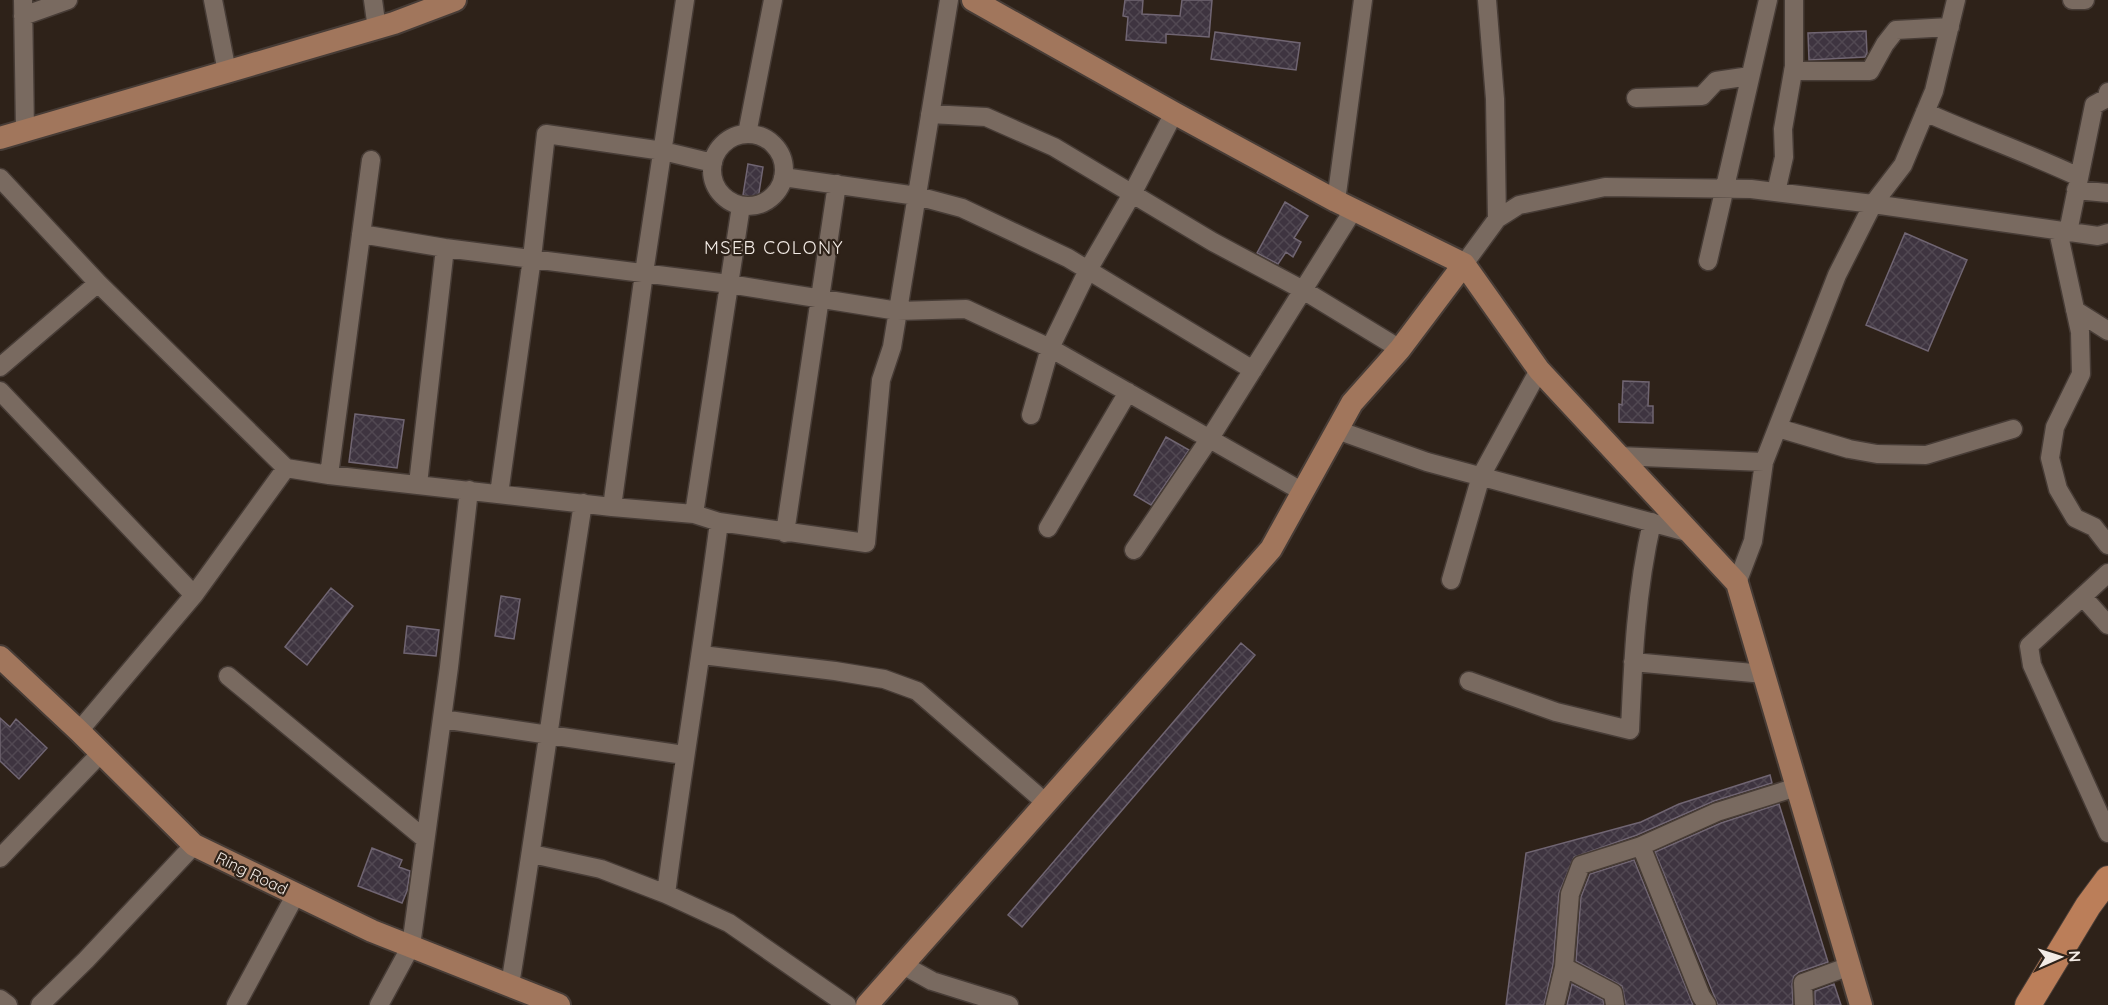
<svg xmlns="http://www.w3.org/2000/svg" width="2108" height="1005" font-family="Quicksand,sans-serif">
	<defs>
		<pattern id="building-cross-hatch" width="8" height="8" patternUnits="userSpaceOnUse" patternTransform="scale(1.5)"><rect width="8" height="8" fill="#3e3440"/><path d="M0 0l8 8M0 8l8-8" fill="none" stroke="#514852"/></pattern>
	</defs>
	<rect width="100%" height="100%" fill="#2e2219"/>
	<path fill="url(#building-cross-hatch)" stroke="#706572" stroke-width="1.5" d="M1125 0H1143L1142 14 1180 16 1182 0H1212L1209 37 1166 34V43L1126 40 1128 17 1123 16Z
		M1866 31 1867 53 1865 57 1809 60 1808 33Z
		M1215 32 1300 43 1296 70 1211 59Z
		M748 164 763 167 758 199 743 195Z
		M1285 202 1308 216 1294 238 1301 242 1293 257 1286 252 1278 264 1257 253Z
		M1905 233 1967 260 1928 351 1866 325Z
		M1623 381 1649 382 1648 406H1653V423L1619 422V404L1622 405Z
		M355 414 404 420 397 468 349 462Z
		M1166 437 1189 450 1151 505 1134 495Z
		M331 588 353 606 307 665 285 647Z
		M501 596 520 599 514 639 495 636Z
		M407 626 439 630 436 656 404 653Z
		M1241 643 1255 655 1022 927 1008 915Z
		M0 718 10 727 16 719 47 748 19 779 0 761Z
		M1770 775 1772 783 1714 801 1637 835 1574 857 1559 893 1553 965 1544 1005H1506L1526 853 1641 822 1679 804Z
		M1779 804 1828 962 1799 972 1794 976 1792 984 1793 1005H1718L1655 852 1721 823Z
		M372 848 402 860 399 867 410 871 407 891 402 903 358 886Z
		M1634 860 1691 1000 1693 1005H1626L1622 986 1576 961 1581 897 1590 874Z
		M1572 984 1603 1000 1604 1005H1567Z
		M1834 984 1841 1005H1815V991Z"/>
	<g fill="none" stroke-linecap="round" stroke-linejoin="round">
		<defs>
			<path id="minor" d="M23 0 25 131
				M213 0 227 72
				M373 0 377 29
				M1487 0 1495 99 1497 219
				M2072 0H2085
				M23 16 68 0
				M1793 71H1870L1885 44 1896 30 1950 27
				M1636 98 1702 96 1716 81 1750 76
				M1925 112C1976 135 2028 153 2079 177
				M930 114 986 117 1054 147 1213 242 1303 290 1400 349
				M747 134 773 0
				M712 170a36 36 0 1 1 72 0a36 36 0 1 1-72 0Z
				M783 177 917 196 962 208 1068 258 1253 370
				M0 178 98 283 286 468
				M2076 190 2108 193
				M1776 192 1784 157 1783 129 1794 66V0
				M1336 201 1363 0
				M2058 231 2080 332 2081 374 2055 427 2050 458 2058 489 2075 518 2094 527 2108 545
				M2068 232 2094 105 2107 98 2108 92
				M361 234 445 248 729 284 898 311 966 309 1050 348 1303 492
				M1708 261 1768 0
				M1464 264 1497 219 1519 205 1605 187 1751 189 1873 204 1903 165 1934 91 1956 0
				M2075 310 2108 331
				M0 367 98 283
				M0 391 194 595
				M1031 415 1050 348 1088 270 1132 194 1174 113
				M1778 428 1849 449 1877 454 1926 455 2013 429
				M1337 430 1427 462 1691 533
				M1618 456 1764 462
				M329 475 371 160
				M418 484 445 248
				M499 494 532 258 546 134 663 151 713 163
				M612 507 644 273 685 0
				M694 514 741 206
				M1048 528 1128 392
				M785 533 837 184
				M1134 550 1210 438 1354 209
				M2108 573 2029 646 2032 665 2108 833
				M1451 580 1481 476 1539 370
				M1737 583 1753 541 1764 462 1837 275 1873 204 2098 236 2108 233
				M2083 597 2108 625
				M702 655 835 671 884 679 917 691 1046 803
				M1633 662 1764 674
				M228 676 425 839
				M1469 681 1556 712 1630 730C1633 660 1636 591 1652 522
				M442 719 684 755
				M79 731 194 595 286 468 329 475 612 507 694 514 719 522 866 543 881 380 892 347 949 0
				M532 854 601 869 666 894 729 923 847 1005
				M0 858 100 754
				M666 894C682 770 703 646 719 522
				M903 965 932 981 1009 1005
				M510 985C536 825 558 664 583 503
				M0 999 8 1005
				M40 1005 86 960 194 845
				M236 1005 296 894
				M379 1005 411 946 449 667 469 490
				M1555 1005 1564 967
				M1615 1005 1613 993 1564 967 1570 894 1581 865 1641 846
				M1707 1005 1701 996 1641 846 1717 812 1797 787
				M1804 1005 1803 983 1850 966"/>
			<path id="major" d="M973 0 1174 113 1336 201 1464 264 1539 370 1737 583 1861 1005
				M0 138 394 23 455 0
				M0 657 79 731 194 845 372 931 559 1005
				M867 1005 1271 549 1352 403 1400 349 1464 264"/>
			<path id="highway" d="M2028 1005 2088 906 2108 879"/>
		</defs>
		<use href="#minor" stroke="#473c36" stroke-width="21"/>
		<use href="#major" stroke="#473c36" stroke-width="26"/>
		<use href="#highway" stroke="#473c36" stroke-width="28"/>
		<use href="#minor" stroke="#796a60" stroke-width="18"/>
		<use href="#major" stroke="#a1765c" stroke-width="22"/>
		<use href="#highway" stroke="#bb7e59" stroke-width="26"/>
	</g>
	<g text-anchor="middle" stroke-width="4.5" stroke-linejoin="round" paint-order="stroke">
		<g font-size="16" fill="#f3ebe5" stroke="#2e2219">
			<text transform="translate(252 873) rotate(26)" y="6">Ring Road</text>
		</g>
		<g font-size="18" letter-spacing="1.5" fill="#f3ebe5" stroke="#2e2219">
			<text x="774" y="254">MSEB COLONY</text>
		</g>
	</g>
	<g transform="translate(2060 957) rotate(87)" stroke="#2e2219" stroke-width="4.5" paint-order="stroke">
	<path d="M0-4.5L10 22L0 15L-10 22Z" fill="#f3ebe5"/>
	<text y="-9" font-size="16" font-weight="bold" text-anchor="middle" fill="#f3ebe5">N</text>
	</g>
</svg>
